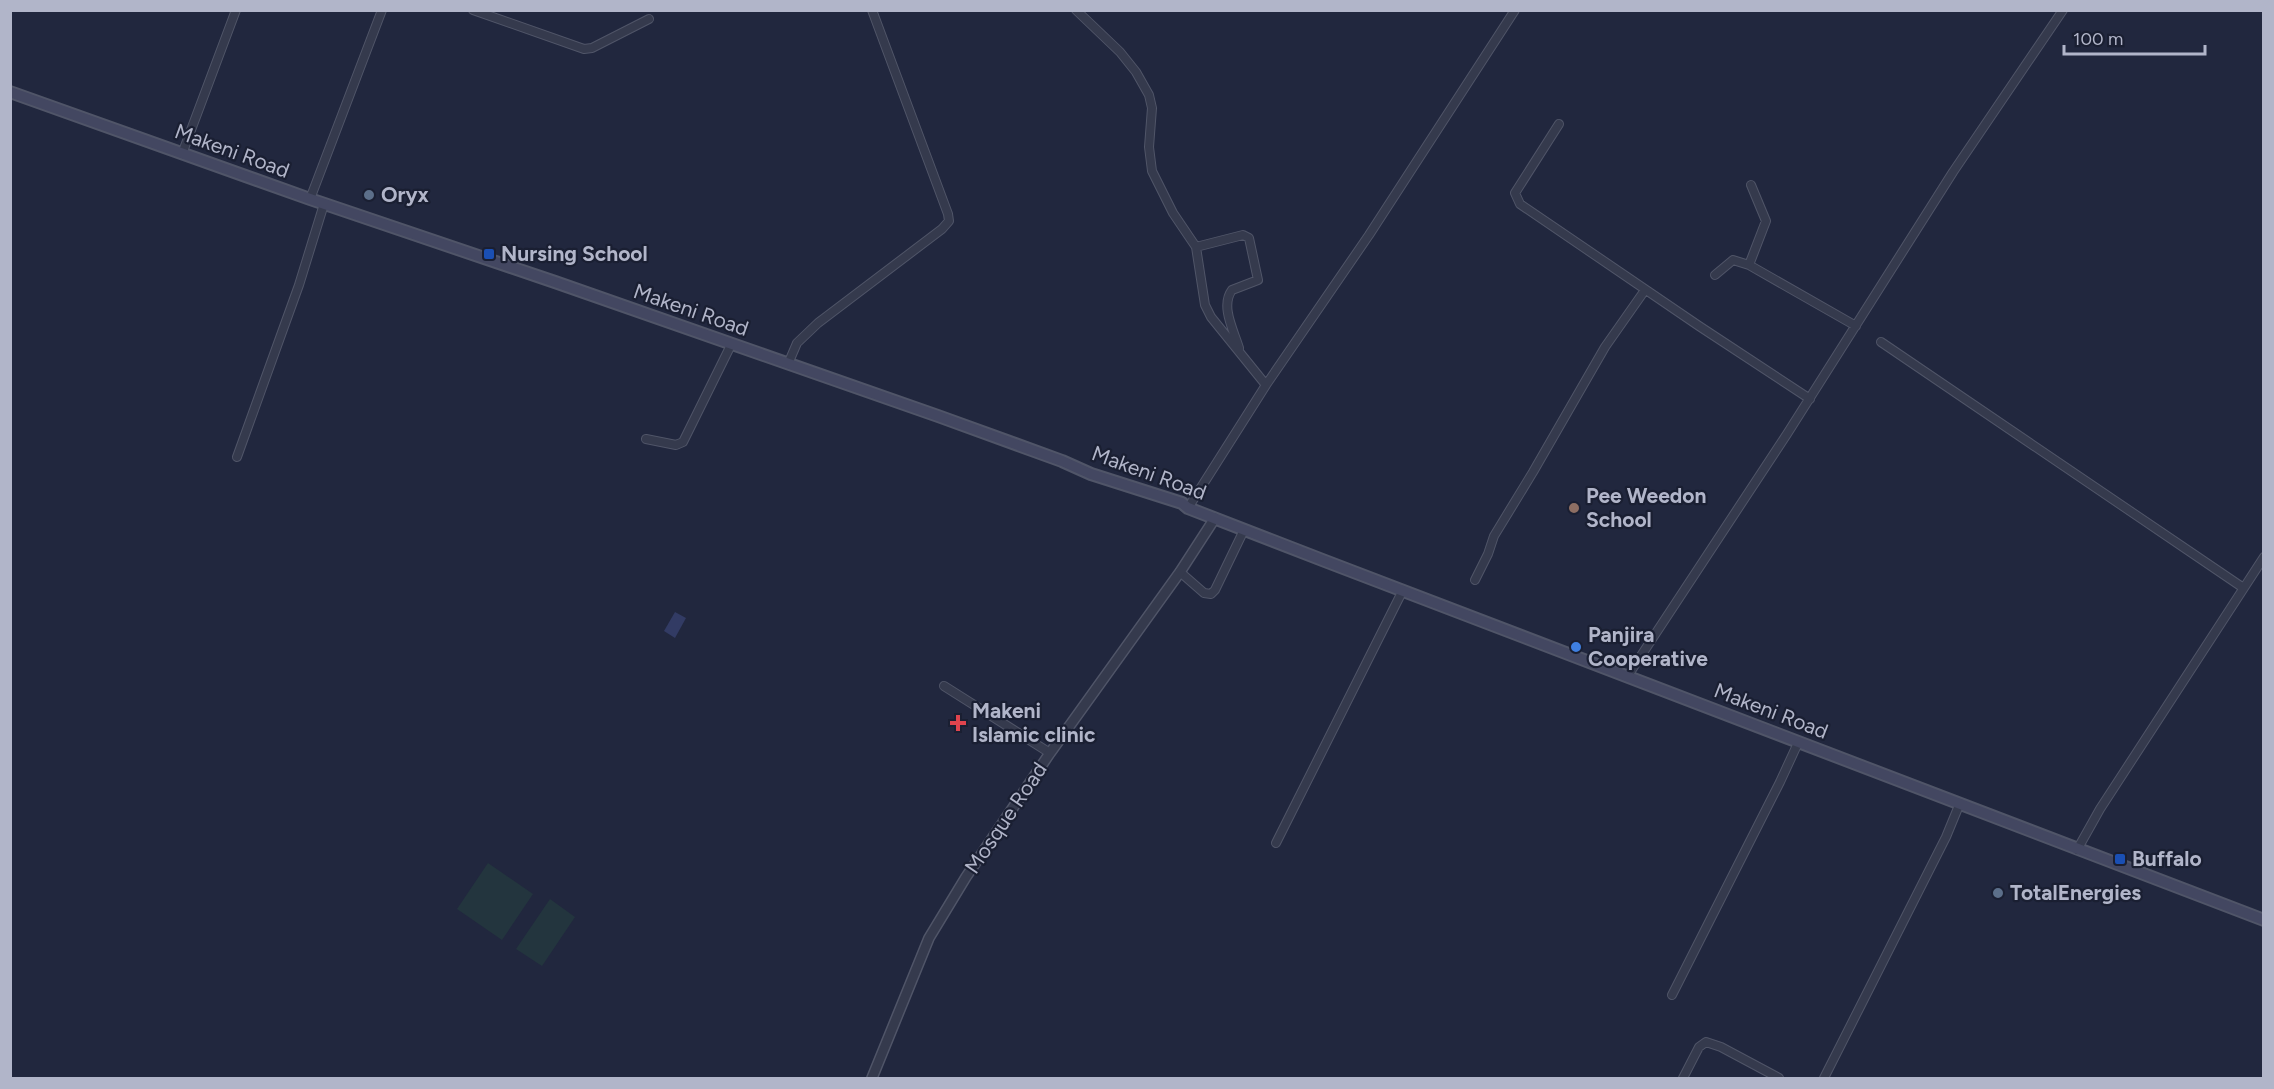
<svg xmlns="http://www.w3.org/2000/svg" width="2274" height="1089" font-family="Figtree,sans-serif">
	<rect width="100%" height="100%" fill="#21273e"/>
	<path fill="#23353e" d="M488 863 533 894 502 940 457 909Z
		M550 899 575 917 542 966 516 949Z"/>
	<path fill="#323b64" d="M675 612 686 618 675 638 664 631Z"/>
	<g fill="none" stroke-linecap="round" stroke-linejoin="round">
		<defs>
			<path id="minor" d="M473 10 584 49 592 48 649 19
				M1076 10 1120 52 1136 72 1149 95 1152 108 1149 147 1152 171 1173 213 1196 247 1205 305 1211 317 1266 385
				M1559 124 1515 193 1520 204 1699 326 1810 399
				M182 154 236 10
				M310 199 382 10
				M1196 247 1243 235 1249 238 1258 280 1232 290C1220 306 1234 331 1239 348
				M1749 265 1766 221 1751 185
				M1715 275 1733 260 1749 265 1856 326
				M1881 342 2242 587
				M788 364 797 343 818 323 942 229 949 221 948 214 872 10
				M646 439 676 445 683 442 731 345
				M237 457 299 285 324 204
				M1188 508 1266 385 1369 235 1515 10
				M1180 572 1204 593 1211 594 1215 590 1244 530
				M1475 580 1488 554 1494 536 1533 472 1605 347 1645 290
				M1627 677 1787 434 1953 172 2063 10
				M944 686 1050 753
				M1276 843 1403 590
				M2077 850 2100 809 2264 557
				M1672 995 1780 782 1798 743
				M1683 1078 1699 1047 1706 1042 1721 1047 1779 1078
				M1824 1078 1946 837 1960 803"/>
			<path id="tertiary" d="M872 1078 929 938 966 877 1050 753 1180 572 1215 518"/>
			<path id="secondary" d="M10 92 310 199 555 282 938 416 1062 461 1091 474 1182 503 1188 508 1325 561 2264 920"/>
		</defs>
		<use href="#minor" stroke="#505568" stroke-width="10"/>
		<use href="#tertiary" stroke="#505568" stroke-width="12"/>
		<use href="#secondary" stroke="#505568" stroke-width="14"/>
		<use href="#minor" stroke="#353a4d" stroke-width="8"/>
		<use href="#tertiary" stroke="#353a4d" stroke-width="9"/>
		<use href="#secondary" stroke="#434761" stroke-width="10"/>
	</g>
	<g fill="#5c6f8a" stroke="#1a1f32" stroke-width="2">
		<circle cx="369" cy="195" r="6"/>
		<circle cx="1998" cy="893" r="6"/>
	</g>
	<g fill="#1a4fb4" stroke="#1a1f32" stroke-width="2">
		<rect x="483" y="248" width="12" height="12" rx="3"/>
		<rect x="2114" y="853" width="12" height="12" rx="3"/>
	</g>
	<circle fill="#8d6e63" stroke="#1a1f32" stroke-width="2" cx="1574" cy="508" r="6"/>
	<circle fill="#3f7fe0" stroke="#1a1f32" stroke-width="2" cx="1576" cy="647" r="6"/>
	<path fill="#e0444e" stroke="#1a1f32" stroke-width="2" d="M955 714h6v6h6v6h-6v6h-6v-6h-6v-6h6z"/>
	<g text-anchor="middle" stroke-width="4.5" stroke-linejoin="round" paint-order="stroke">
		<g font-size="21" fill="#b1b5c9" stroke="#1a1f32">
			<text transform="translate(232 151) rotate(20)" y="7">Makeni Road</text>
			<text transform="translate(691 310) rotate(19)" y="7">Makeni Road</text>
			<text transform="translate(1149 473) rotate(20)" y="7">Makeni Road</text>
			<text transform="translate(1771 711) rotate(21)" y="7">Makeni Road</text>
			<text transform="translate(1006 818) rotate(-56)" y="7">Mosque Road</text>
		</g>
		<g font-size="21" font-weight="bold" fill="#b1b5c9" stroke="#1a1f32" text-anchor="start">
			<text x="381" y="202">Oryx</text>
			<text x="501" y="261">Nursing School</text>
			<text x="1586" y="503">Pee Weedon<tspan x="1586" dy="24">School</tspan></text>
			<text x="1588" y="642">Panjira<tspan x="1588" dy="24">Cooperative</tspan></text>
			<text x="972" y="718">Makeni<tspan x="972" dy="24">Islamic clinic</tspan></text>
			<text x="2132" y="866">Buffalo</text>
			<text x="2010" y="900">TotalEnergies</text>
		</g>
	</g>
	<rect width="2274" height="1089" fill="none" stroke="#b1b5c9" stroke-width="24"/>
	<path d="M2064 45v9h141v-9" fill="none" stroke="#b1b5c9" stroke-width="3"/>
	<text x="2073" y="45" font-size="18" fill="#b1b5c9" stroke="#1a1f32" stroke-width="4.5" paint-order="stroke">100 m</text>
</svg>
